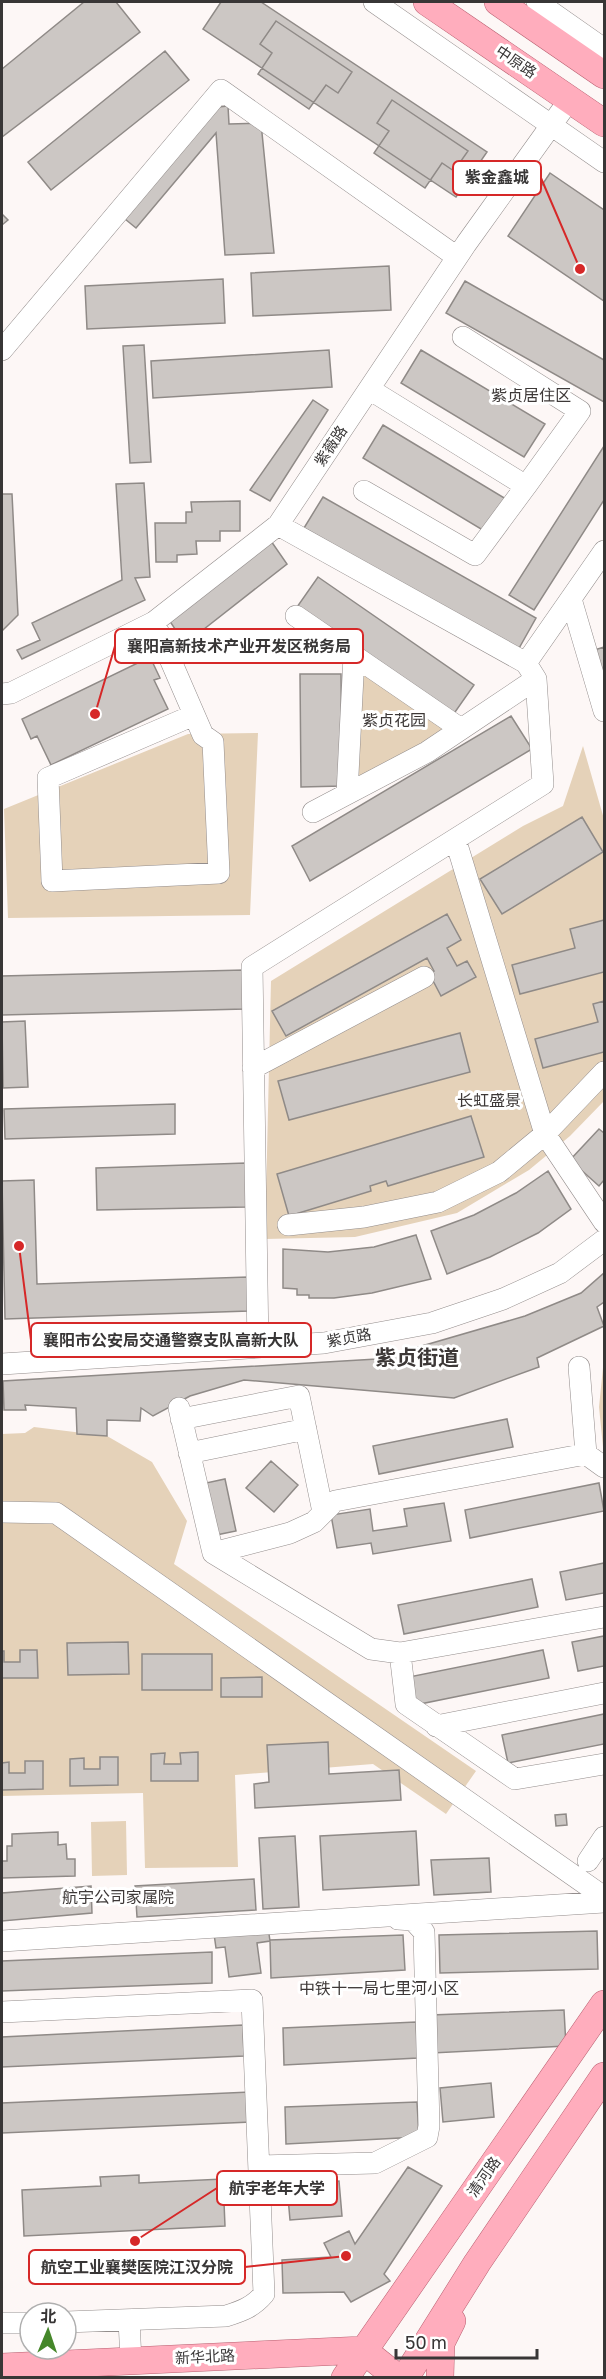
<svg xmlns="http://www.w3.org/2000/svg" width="606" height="2379" font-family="'Golos Text','Noto Sans SC',sans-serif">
	<rect width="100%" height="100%" fill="#fdf7f6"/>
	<path fill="#e5d2b9" d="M354 656 461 729 348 794Z
		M258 733 250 915 8 918 4 809 188 734Z
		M583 746 604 819V1101L570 1136 529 1170 457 1213 355 1237 265 1239 271 981 523 826 563 806Z
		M604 1358V1457L599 1407Z
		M34 1427 107 1436 152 1462 187 1521 174 1564 476 1771 446 1814 373 1764 235 1775 238 1867 145 1868 143 1793 2 1796V1434L25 1433Z
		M126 1821 127 1875 92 1876 91 1822Z"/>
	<path fill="#ccc7c4" stroke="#8f8a87" stroke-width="1.5" d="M84 2H116L140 32 2 137V69Z
		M221 2H261L487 152 456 197 203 29Z
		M276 21 352 72 338 93 326 85 309 109 258 74 272 53 260 44Z
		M165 51 189 80 51 190 28 162Z
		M392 100 468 151 454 171 442 163 425 188 374 153 389 131 377 123Z
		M228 106 229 124 261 123 274 253 225 255 216 133 136 228 125 219 218 107Z
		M550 173 604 210V301L508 236Z
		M2 214 8 220 2 225Z
		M389 266 391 310 253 316 251 273Z
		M223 279 225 323 87 329 85 286Z
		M465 281 604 360V402L446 313Z
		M144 345 151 462 130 463 123 346Z
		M329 350 332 387 153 398 151 361Z
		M421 350 545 424 524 457 401 383Z
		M313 400 328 410 270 501 250 490Z
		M383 425 506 499 486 532 363 458Z
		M604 446V500L534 610 509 595Z
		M144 483 150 577 135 578 145 600 22 659 17 650 40 640 32 623 122 580 116 484Z
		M2 494H12L18 615 2 631Z
		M323 497 536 618 518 650 304 528Z
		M240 501V531H220V541H196L197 554 177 555V562H156L155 523H186V512H192L191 502Z
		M271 541 287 564 185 644 169 620Z
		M318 577 474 685 453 715 297 607Z
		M604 647V697L591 651Z
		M150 657 160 678 154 680 168 709 51 765 37 736 31 739 22 719Z
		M300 674H341L342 786 301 787Z
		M511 716 532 749 310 881 292 846Z
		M582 817 603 852 502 914 480 879Z
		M447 914 461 940 447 948 457 966 467 961 476 977 441 996 430 975 434 971 427 958 286 1036 272 1011Z
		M604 920V972L520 994 512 965 575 948 570 929Z
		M244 970 245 1009 2 1015V976Z
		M604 1001V1052L543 1068 535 1039 598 1022 593 1004Z
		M25 1021 28 1087 3 1088 2 1022Z
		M460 1033 470 1072 289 1120 278 1081Z
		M175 1104V1134L5 1139 4 1109Z
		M471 1116 484 1157 388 1186 386 1181 370 1186 371 1191 289 1216 277 1174Z
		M599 1129 604 1133V1180L599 1186 570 1160Z
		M246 1163V1207L97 1210 96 1168Z
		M548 1171 571 1209 538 1233 490 1257 447 1274 431 1231 474 1215 516 1193Z
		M34 1180 37 1284 248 1277 249 1311 5 1319 2 1181Z
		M416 1235 431 1279 372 1293 334 1298H309V1295H297V1289L283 1288V1249L328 1252 374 1247Z
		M604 1273V1302L597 1307 604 1326 537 1358 539 1367 454 1398 244 1380 190 1396 153 1416 141 1408 140 1421 107 1420V1436L77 1434 76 1408 25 1405 26 1410H4L3 1381 377 1359 525 1316 581 1293Z
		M507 1419 513 1447 379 1474 373 1446Z
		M271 1461 298 1485 274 1512 246 1488Z
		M225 1479 236 1531 216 1535 206 1483Z
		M599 1483 604 1511 470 1538 465 1510Z
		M444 1503 451 1541 373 1554 371 1543 337 1548 331 1515 370 1509 373 1531 407 1526 404 1509Z
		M604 1563V1593L566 1600 560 1572Z
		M532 1579 538 1607 404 1634 398 1605Z
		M604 1636V1666L578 1671 572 1642Z
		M128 1642 129 1674 68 1675 67 1643Z
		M20 1650H37L38 1678H2V1651H4V1662H20Z
		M543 1650 549 1678 415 1705 409 1677Z
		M142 1654H212V1690H142Z
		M262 1677V1697H221V1678Z
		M604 1714V1744L508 1763 502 1735Z
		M328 1742 329 1774 399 1770 401 1800 255 1808 254 1784 269 1782 267 1745Z
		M198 1752V1781H151V1754L165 1753 164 1764H181L180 1753Z
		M100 1757H118V1785L70 1786V1759L84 1758V1769H100Z
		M25 1761H43V1789L2 1790V1763L9 1762V1773H25Z
		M566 1814 567 1825 556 1826 555 1815Z
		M416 1831 419 1885 323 1890 320 1836Z
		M58 1832V1845L66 1844 67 1859H75V1876L2 1878V1861H7V1846H12V1834Z
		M295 1836 299 1907 263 1909 259 1838Z
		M489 1858 491 1892 434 1895 431 1860Z
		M254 1879 256 1910 137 1917 135 1886Z
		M91 1886 92 1913 2 1921V1893Z
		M268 1927 270 1941 257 1943 261 1973 229 1977 225 1947 216 1948 214 1934Z
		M597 1931 598 1969 440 1973 439 1935Z
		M403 1935 405 1970 271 1978 270 1940Z
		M212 1952V1983L2 1991V1961Z
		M564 2010 566 2046 432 2053 431 2015Z
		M416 2022 418 2058 284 2065 283 2028Z
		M243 2025 244 2056 2 2067V2037Z
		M491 2083 494 2117 443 2122 440 2088Z
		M250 2092 251 2122 2 2133V2103Z
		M417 2102 419 2137 286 2144 285 2107Z
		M408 2167 442 2186 384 2274 390 2281 351 2302 344 2292 283 2293 282 2260 331 2257 324 2243 349 2231 355 2244Z
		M139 2175V2183L223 2179 225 2226 24 2236 22 2190 101 2186 100 2177Z
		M339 2181 342 2216 290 2220 287 2186Z"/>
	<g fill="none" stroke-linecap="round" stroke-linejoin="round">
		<defs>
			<path id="minor" d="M374 2 604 162
				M537 2 604 49
				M2 350 221 90 457 257
				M369 389 526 486 580 411 463 337
				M364 491 475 555 526 486
				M571 599 604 711
				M296 616 461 729
				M154 622 203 735 213 742 219 873 52 881 48 778 194 715
				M526 663 604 551
				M2 694 11 693 154 622 278 525 466 244 570 99
				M347 794 354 656
				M313 812 427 752 536 679
				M458 848 545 1134 604 1222
				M253 1068 424 977
				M288 1225 364 1217 438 1202 499 1172 545 1134 604 1072
				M258 1347 252 967 543 784 536 679 526 663 278 525
				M2 1364 324 1343 432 1323 503 1299 560 1273 604 1240
				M579 1367 586 1454
				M179 1408 213 1553
				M181 1419 299 1396 323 1512
				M189 1453 306 1429
				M604 1467 586 1454 335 1501 314 1522 290 1533 213 1553 371 1649 400 1653 406 1704 515 1779 604 1764
				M2 1512 56 1513 604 1897
				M400 1653 604 1617
				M436 1726 604 1693
				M588 1861 604 1837
				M2 1941 604 1902
				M2 2012 252 2000 264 2294C253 2307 242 2311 226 2316L66 2322
				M259 2166 375 2163 427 2137 429 2126 424 1932 413 1920 398 1919
				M129 2320 131 2361
				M2 2323H30"/>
			<path id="major" d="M427 2 604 123
				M498 2 604 75
				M2 2367 363 2350 398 2378
				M345 2378 604 2004
				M405 2378 477 2263 604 2076
				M440 2378 441 2343 452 2321"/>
		</defs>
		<use href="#minor" stroke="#938d8c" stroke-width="22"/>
		<use href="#major" stroke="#b96071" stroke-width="28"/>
		<use href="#minor" stroke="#fff" stroke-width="21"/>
		<use href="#major" stroke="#ffadbd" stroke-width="27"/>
	</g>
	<g text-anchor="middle" stroke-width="6" stroke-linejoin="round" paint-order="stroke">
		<g font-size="15" fill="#383636" stroke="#fff">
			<text transform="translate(516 62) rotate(34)" y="5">中原路</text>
			<text transform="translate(331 446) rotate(-56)" y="5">紫薇路</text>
			<text transform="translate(349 1338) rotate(-10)" y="5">紫贞路</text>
			<text transform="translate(484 2177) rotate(-55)" y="5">清河路</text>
			<text transform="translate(205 2357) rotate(-3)" y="5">新华北路</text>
		</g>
		<g font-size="16" fill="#3d3837" stroke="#fff">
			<text x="531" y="401">紫贞居住区</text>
			<text x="394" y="726">紫贞花园</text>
			<text x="489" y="1106">长虹盛景</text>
			<text x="118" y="1903">航宇公司家属院</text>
			<text x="379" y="1994">中铁十一局七里河小区</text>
		</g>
		<g font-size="21" font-weight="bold" fill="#3d3837" stroke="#fff">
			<text x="417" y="1365">紫贞街道</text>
		</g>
	</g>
	<path fill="none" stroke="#d62828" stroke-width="2" d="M580 269L541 178M95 714L115 646M19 1246L31 1340M135 2241L217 2188M346 2256L245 2267"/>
	<g fill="#d62828" stroke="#fff" stroke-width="2">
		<circle cx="580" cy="269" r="6"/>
		<circle cx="95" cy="714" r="6"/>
		<circle cx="19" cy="1246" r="6"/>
		<circle cx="135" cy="2241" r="6"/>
		<circle cx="346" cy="2256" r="6"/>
	</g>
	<g fill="#fff" stroke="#d62828" stroke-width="2">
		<rect x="453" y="161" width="88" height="34" rx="6"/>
		<rect x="115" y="629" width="248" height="34" rx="6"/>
		<rect x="31" y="1323" width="280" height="34" rx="6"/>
		<rect x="217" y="2171" width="120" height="34" rx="6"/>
		<rect x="29" y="2250" width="216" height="34" rx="6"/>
	</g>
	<g font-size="16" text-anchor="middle" font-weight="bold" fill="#383636">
		<text x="497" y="183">紫金鑫城</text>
		<text x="239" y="652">襄阳高新技术产业开发区税务局</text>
		<text x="171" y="1346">襄阳市公安局交通警察支队高新大队</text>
		<text x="277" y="2194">航宇老年大学</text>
		<text x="137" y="2273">航空工业襄樊医院江汉分院</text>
	</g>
	<rect width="606" height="2379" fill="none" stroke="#383636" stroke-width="6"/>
	<g transform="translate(48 2331) rotate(2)"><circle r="28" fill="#ffffff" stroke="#afafaf" stroke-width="1.5"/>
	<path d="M0-4.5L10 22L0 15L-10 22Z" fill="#45872a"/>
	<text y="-9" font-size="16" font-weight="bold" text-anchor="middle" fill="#383636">北</text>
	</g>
	<path d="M396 2349v9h141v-9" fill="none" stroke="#383636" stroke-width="3"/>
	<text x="405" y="2349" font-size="18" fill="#383636" stroke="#ffffff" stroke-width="4.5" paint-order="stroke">50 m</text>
</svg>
